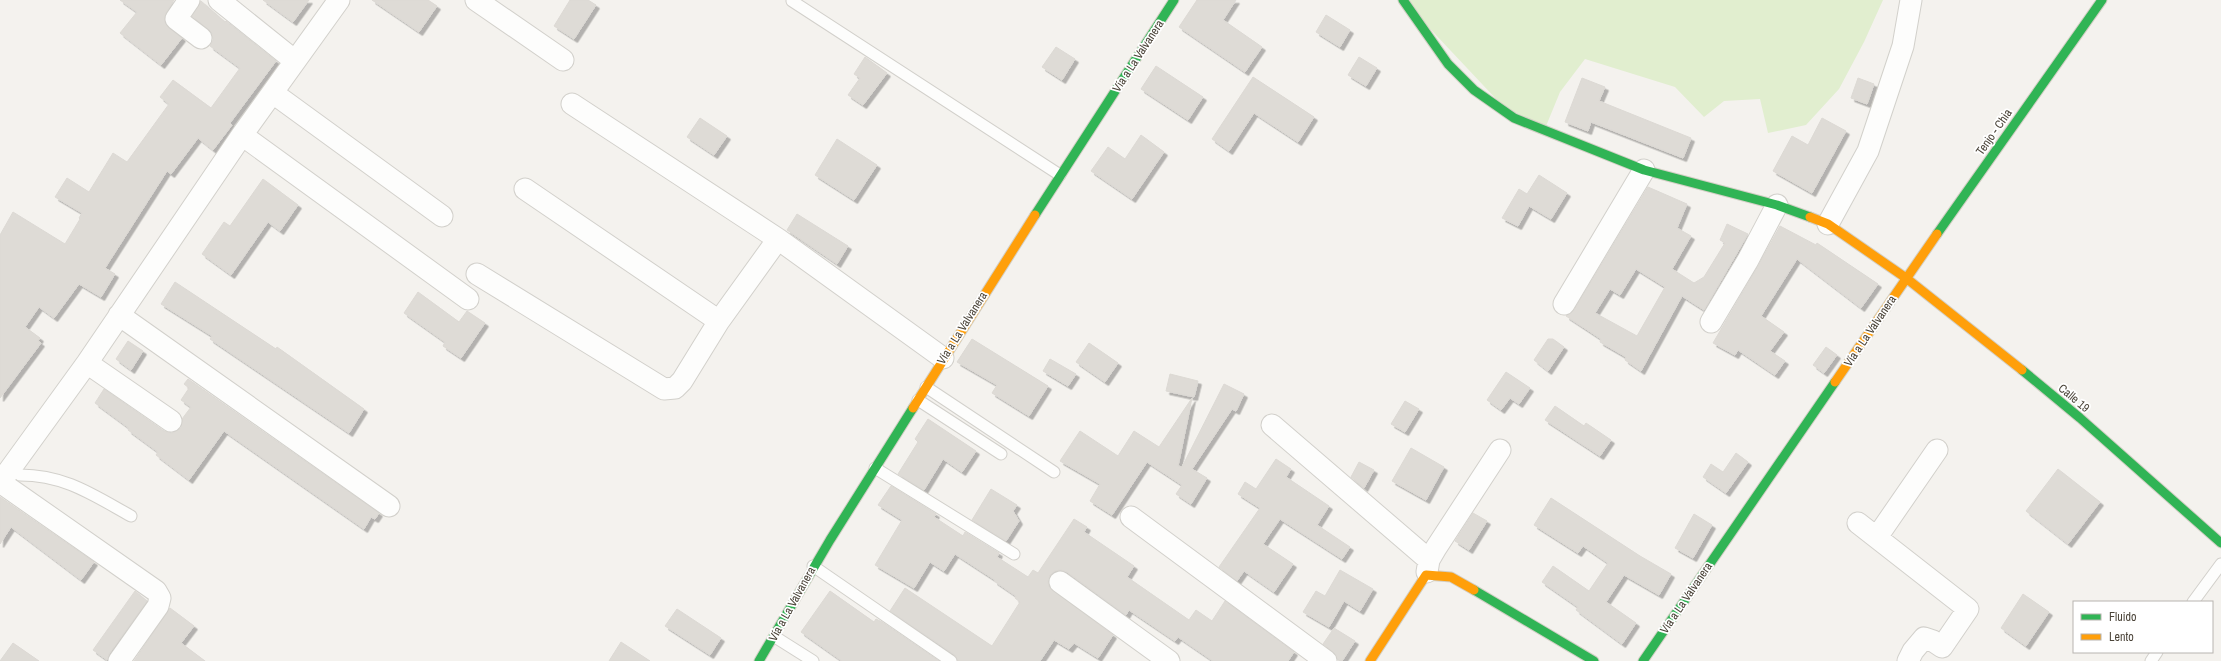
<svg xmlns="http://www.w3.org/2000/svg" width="2221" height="661" font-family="'Archivo Narrow',sans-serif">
	<defs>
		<filter id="shadow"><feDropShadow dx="3.5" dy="3.5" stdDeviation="0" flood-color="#0004"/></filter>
	</defs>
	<rect width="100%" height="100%" fill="#f4f2ee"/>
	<path fill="#e1eecf" d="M1403 0H1883L1864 42 1839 89 1806 125 1768 133 1760 99 1724 101 1704 117 1675 87 1585 59 1560 92 1544 131 1514 118Z"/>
	<path fill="#dedbd6" stroke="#dcd9d4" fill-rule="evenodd" filter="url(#shadow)" d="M120 0H174L166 13 165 23 182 38 161 65 120 33 137 12Z
		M263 0H309L293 22Z
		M372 0H428L437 6 419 32Z
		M570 0H588L596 5 574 39 554 26Z
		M1197 0H1236L1223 20 1262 47 1245 72 1179 27Z
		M201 1 225 22 226 21 276 61 230 123 232 125 213 150 198 138 171 174 167 171 105 268 115 274 101 297 79 284 54 318 39 307 25 327 40 338 38 341 41 343 0 398V235L13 212 65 244 80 219 79 218 82 213 55 197 67 178 89 192 113 153 127 162 169 104 160 97 173 80 211 108 240 68 210 46 213 40 212 33 192 16Z
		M1326 15 1350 30 1340 47 1316 32Z
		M1056 47 1075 59 1062 80 1042 67Z
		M865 57 887 73 863 105 848 95 860 78 854 74Z
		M1359 57 1377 68 1366 86 1348 75Z
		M1156 66 1203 97 1188 120 1141 89Z
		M1253 77 1314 117 1298 142 1254 113 1229 151 1212 139Z
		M1582 78 1605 87 1599 101 1691 138 1683 158 1591 122 1588 131 1565 122Z
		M1858 78 1874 84 1867 104 1851 98Z
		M700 118 727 136 714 155 687 137Z
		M1822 118 1846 131 1812 193 1773 171 1792 136 1808 145Z
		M1141 135 1164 152 1132 199 1091 171 1108 147 1125 159Z
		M837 139 877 165 854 200 815 175Z
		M1539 175 1567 193 1551 219 1529 206 1518 226 1502 218 1519 189 1527 194Z
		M263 179 298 205 280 231 268 222 231 275 202 254 224 222 230 226Z
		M1648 187 1687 204 1677 228 1691 236 1672 269 1694 283 1704 277 1725 243 1720 240 1727 224 1748 234 1704 310 1682 296 1641 371 1625 360 1626 357 1600 342 1601 339 1566 316 1574 310ZM1636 269 1665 287 1637 336 1595 313 1610 289 1620 295Z
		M797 214 848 246 837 264 787 230Z
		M1780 226 1816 245 1817 243 1878 284 1861 308 1797 259 1761 316 1784 332 1770 351 1785 361 1775 375 1738 350 1735 355 1713 343 1758 266Z
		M175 282 276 349 277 347 364 409 349 433 210 339 212 336 161 304Z
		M418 292 459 322 467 311 485 323 461 358 443 346 445 342 404 313Z
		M972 339 1048 386 1029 416 992 393 997 385 957 362Z
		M1548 339H1553L1564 347 1548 371 1534 360Z
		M128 341 143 351 131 370 116 359Z
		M1089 343 1118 363 1105 382 1076 362Z
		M1826 347 1837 355 1824 373 1813 365Z
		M1050 359 1076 374 1068 386 1043 371Z
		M1506 372 1530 388 1519 404 1510 398 1501 410 1487 400Z
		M1170 374 1198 381 1194 397 1166 391Z
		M188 379 379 513 375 519 371 517 364 529 224 431 189 480 156 455 158 452 128 430 129 428 95 403 104 389 164 431 172 433 181 428 182 419 191 407 181 400 189 388 184 384Z
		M1224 384 1244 394 1236 411 1232 409 1192 469 1207 478 1191 504 1176 494 1182 485 1147 462 1112 515 1090 501 1100 484 1060 461 1080 431 1118 456 1134 431 1159 447 1192 398 1178 466 1182 467Z
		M1405 401 1419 409 1405 432 1391 424Z
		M1555 406 1584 426 1586 423 1611 440 1600 456 1545 420Z
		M928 419 976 451 962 472 943 459 924 490 898 474 918 442 915 439Z
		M1411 448 1444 467 1426 500 1392 481Z
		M1736 453 1748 462 1726 493 1703 477 1711 464 1723 472Z
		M1276 459 1291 469 1286 477 1329 506 1317 525 1350 547 1342 559 1280 519 1263 544 1293 564 1274 592 1244 571 1237 581 1219 567 1260 508 1238 494 1245 482 1256 489Z
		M1359 462 1374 470 1364 488 1351 477Z
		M2058 469 2100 502 2068 544 2026 511Z
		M891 486 936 514 934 517 963 536 965 532 999 553 997 557 1028 577 1033 570 1038 573 1074 519 1087 527 1084 532 1134 566 1127 577 1189 620 1196 610 1212 621 1225 601 1294 652 1288 661H1213L1178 637 1175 641 1129 610 1126 615 1067 572 1061 570 1055 571 1050 575 1048 581 1049 587 1113 635 1098 658 1074 643 1069 649 1054 640 1040 661H958L955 655 890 611 905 588 992 646 1020 602 1015 598 1016 596 994 581 995 580 955 554 944 571 930 562 914 588 875 565 902 520 878 505Z
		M991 489 1017 505 1013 511 1019 521 1006 541 972 520Z
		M0 497 94 562 81 580 11 527 0 544Z
		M1551 498 1640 556 1671 574 1659 595 1624 575 1606 602 1636 623 1622 644 1576 610 1578 607 1542 582 1553 566 1589 591 1608 563 1583 546 1578 553 1534 525Z
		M1473 513 1487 521 1469 550 1455 541Z
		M1694 514 1712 525 1693 558 1675 548Z
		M1340 570 1373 589 1360 611 1344 601 1329 627 1303 612 1316 591 1325 596Z
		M135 591 147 601 109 654 107 660 93 650Z
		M830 591 874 622 876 619 882 622 939 661H842L801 632Z
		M2023 594 2049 612 2026 646 2001 628Z
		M170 608 194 626 181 643 205 661H134Z
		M677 609 721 638 710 655 665 626Z
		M1334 628 1355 641 1342 661 1338 660 1333 652 1323 644Z
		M621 642 650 661H609Z
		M13 643 39 661H0Z"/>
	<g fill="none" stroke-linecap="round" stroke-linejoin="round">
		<defs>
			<path id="lane" d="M792 1 1060 175
				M926 387 1054 472
				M918 400 1001 454
				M875 468 1014 554
				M20 475C65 475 93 495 131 516
				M813 566 951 661
				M2193 602 2221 564
				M775 637 813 661
				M2151 661 2157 652"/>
			<path id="street" d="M189 0 176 19 201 38
				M219 0 295 61
				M476 0 563 60
				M273 93 442 216
				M572 104 778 239 943 358
				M242 135 468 299
				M525 189 719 321
				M1828 224 1868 151 1903 46 1911 0
				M477 274 664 389 675 388 682 381 719 321 778 239
				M1564 304 1644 170
				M119 315 389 506
				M1711 322 1748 260 1777 205
				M87 363 171 421
				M1272 425 1429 560
				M0 482 156 591 160 598 158 606 119 661
				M0 483 87 363 242 135 339 0
				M1131 517 1326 661
				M1858 523 1968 609 1942 647 1933 641 1924 638 1913 651 1908 661
				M1877 537 1937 450
				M1427 572 1429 560 1436 548 1500 450
				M1060 582 1169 661"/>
			<path id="fast" d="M1403 0 1448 64 1474 90 1514 118 1644 170 1777 205 1810 217
				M1035 215 1174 0
				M1937 234 2102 0
				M2022 370 2080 418 2221 543
				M1474 590 1594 661
				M759 661 830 540 913 408
				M1643 661 1835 382"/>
			<path id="slow" d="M1810 217 1828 224 1906 278 2022 370
				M1835 382 1937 234
				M913 408 1035 215
				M1370 661 1426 575 1451 577 1474 590"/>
		</defs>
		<use href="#lane" stroke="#d2d0cb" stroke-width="13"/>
		<use href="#street" stroke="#d2d0cb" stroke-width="23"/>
		<use href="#fast" stroke="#d3cfc5" stroke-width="11"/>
		<use href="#slow" stroke="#d3cfc5" stroke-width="11"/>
		<use href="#lane" stroke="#fdfdfc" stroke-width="11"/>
		<use href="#street" stroke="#fdfdfc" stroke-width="21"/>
		<use href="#fast" stroke="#30b455" stroke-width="9"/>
		<use href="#slow" stroke="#ff9f0a" stroke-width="9"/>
	</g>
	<g text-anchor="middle" stroke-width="3.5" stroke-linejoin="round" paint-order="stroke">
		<g font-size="12" fill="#4b4439" stroke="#fff">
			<text transform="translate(1138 56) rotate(-57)" y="4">Vía a La Valvanera</text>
			<text transform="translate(1994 132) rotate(-55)" y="4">Tenjo - Chia</text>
			<text transform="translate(962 328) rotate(-58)" y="4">Vía a La Valvanera</text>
			<text transform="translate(1870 331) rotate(-56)" y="4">Vía a La Valvanera</text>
			<text transform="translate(2074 398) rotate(40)" y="4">Calle 19</text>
			<text transform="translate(1686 598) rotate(-56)" y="4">Vía a La Valvanera</text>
			<text transform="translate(792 604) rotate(-61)" y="4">Vía a La Valvanera</text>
		</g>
	</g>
	<rect x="2073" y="601" width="140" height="52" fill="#ffffff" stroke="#b7b4b0"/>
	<rect x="2081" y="614" width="20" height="6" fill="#30b455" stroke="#b7b4b0"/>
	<text x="2109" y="621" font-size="12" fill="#4b4439">Fluido</text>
	<rect x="2081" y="634" width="20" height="6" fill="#ff9f0a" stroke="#b7b4b0"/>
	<text x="2109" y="641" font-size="12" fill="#4b4439">Lento</text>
</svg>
